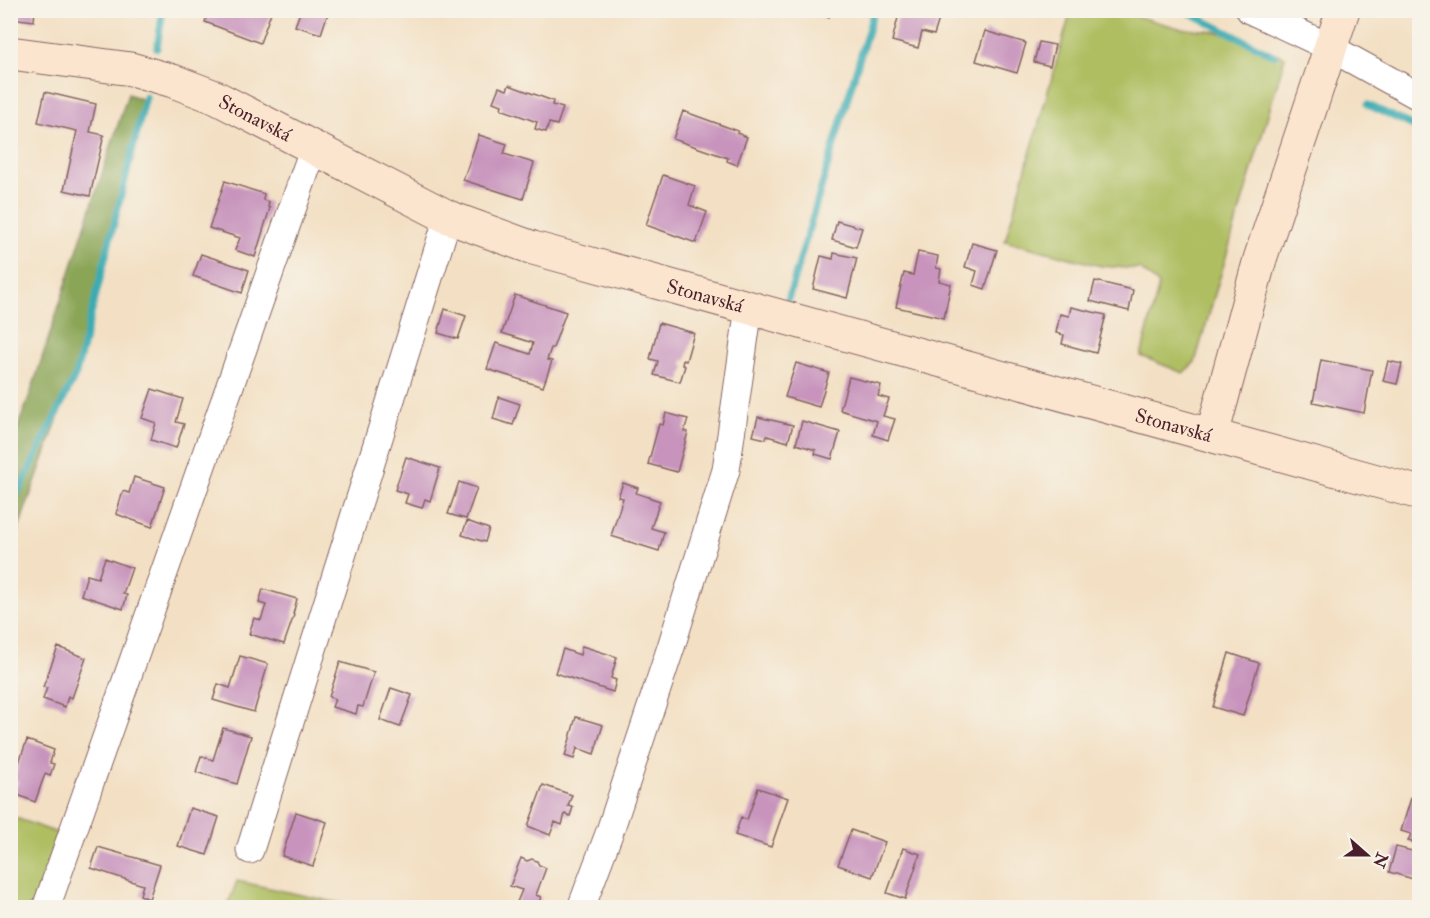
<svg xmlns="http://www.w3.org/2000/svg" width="1430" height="918" font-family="'IM FELL Double Pica',serif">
	<rect width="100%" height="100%" fill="#f7f3e8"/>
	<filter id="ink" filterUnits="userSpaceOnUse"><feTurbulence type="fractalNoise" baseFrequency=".0167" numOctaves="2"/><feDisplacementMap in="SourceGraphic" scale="12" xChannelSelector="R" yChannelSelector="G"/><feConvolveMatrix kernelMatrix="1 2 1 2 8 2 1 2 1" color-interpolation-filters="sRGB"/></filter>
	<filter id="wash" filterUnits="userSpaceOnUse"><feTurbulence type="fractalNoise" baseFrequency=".008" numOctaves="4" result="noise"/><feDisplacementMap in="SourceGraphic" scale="24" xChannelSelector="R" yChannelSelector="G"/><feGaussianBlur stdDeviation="1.35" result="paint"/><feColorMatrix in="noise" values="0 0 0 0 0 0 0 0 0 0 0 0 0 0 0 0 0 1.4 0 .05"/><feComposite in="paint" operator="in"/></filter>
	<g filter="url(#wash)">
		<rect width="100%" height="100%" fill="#f3e0c4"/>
		<path fill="#aebe61" stroke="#7c6e46" stroke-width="1.5" d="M1071 11H1117L1183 29 1207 30 1231 35 1285 57 1195 362 1183 373 1141 356 1159 285 1140 269 1101 266 1005 241Z
			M10 816 66 836 42 907H11Z
			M237 881 357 907H227Z"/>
		<path fill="#8aa557" stroke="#6a6241" stroke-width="1.5" d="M128 94 143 100 75 371 11 549V445L31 392Z"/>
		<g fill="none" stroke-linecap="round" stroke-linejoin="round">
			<path stroke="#3aabb3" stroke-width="7" d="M1184 10 1275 56
				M157 48 163 10
				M1368 105 1420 129
				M787 303 874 10
				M10 502 20 489 76 374 146 97"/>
		</g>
		<g id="blocks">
			<path fill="#c894bd" d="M10 10H35L34 21 10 18Z
				M209 10H272L260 43 205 22Z
				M301 10H329L321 34 295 26Z
				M810 10H831L829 17Z
				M900 10H920L940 16 934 35 922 32 918 48 892 41Z
				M985 31 1026 43 1017 73 976 61Z
				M1039 42 1055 45 1050 66 1034 62Z
				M509 85 553 101 552 105 563 108 557 125 549 123 546 132 535 129 537 122 501 109 502 105 493 102 499 87 507 90Z
				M45 92 96 104 90 132 104 135 90 196 64 190 77 131 38 122Z
				M683 111 738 131 737 133 747 137 737 165 727 161 728 158 673 139Z
				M479 135 507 144 504 154 534 163 523 199 463 180Z
				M663 175 695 186 689 205 707 212 696 243 646 225Z
				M225 181 264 194 263 200 269 202 268 207 270 208 255 257 235 250 240 238 209 228Z
				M837 221 862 228 856 247 832 240Z
				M972 243 997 250 985 289 973 285 977 271 965 267Z
				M918 252 938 256 936 268 941 269 939 281 951 284 944 318 896 307 904 273 913 275Z
				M834 253 857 258 847 298 813 289 821 256 833 259Z
				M201 254 249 270 242 293 193 276Z
				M1095 281 1133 290 1129 311 1090 301Z
				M515 295 566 312 553 348H551L547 360 552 361 543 387 487 369 496 343 530 354 533 343 502 333Z
				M1071 307 1106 315 1096 353 1062 344 1064 335 1056 333 1060 314 1069 316Z
				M445 309 466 316 458 339 438 333Z
				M659 323 694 333 686 361 683 360 682 365 685 366 680 382 654 375 658 361 650 359Z
				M1321 360 1372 370 1364 413 1313 402Z
				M1388 361 1402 364 1397 384 1383 381Z
				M796 363 829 373 819 407 785 397Z
				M849 377 881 385 878 396 889 399 883 416 895 419 888 440 873 435 877 421 840 410Z
				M152 389 183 399 176 422 184 424 176 448 151 440 156 423 142 418Z
				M499 397 520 404 513 425 493 419Z
				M666 413 688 419 684 431 688 432 677 472 648 464 659 424 663 425Z
				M758 417 793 425 788 442 767 436 766 439 753 436Z
				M802 421 840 432 832 459 815 454 816 450 796 444Z
				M406 457 440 468 430 501 425 499 422 508 405 503 408 494 395 490Z
				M134 477 165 487 152 527 116 514 123 491 129 493Z
				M459 482 477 488 466 519 448 514Z
				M623 483 638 488 636 493 660 501 651 528 664 532 659 551 611 536 623 498 618 497Z
				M467 521 489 529 485 542 462 535Z
				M105 558 132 568 123 594 127 595 123 609 81 595 87 575 98 578Z
				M263 589 297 599 293 614 294 615 284 644 249 634 254 618 261 620 266 605 259 603Z
				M582 646 617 657 611 678 616 680 613 692 555 673 563 649 580 655Z
				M58 647 86 658 72 698 68 696 65 707 43 699 47 688 43 687Z
				M1229 653 1259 663 1243 716 1213 707Z
				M240 656 268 664 254 712 213 700 218 684 230 688Z
				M340 662 374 672 363 707 358 706 356 714 332 707 335 699 329 697Z
				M391 688 412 695 400 727 380 720Z
				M576 717 603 725 594 754 577 748 574 759 565 756Z
				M223 728 251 736 237 784 196 772 201 756 213 760Z
				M27 740 54 750 50 763 54 764 50 776 45 774 35 802 13 793 18 781 13 779Z
				M543 785 572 795 568 806 573 807 570 816 565 814 562 825 555 822 550 835 528 826Z
				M758 788 788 798 771 847 735 835 741 817 747 820Z
				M1412 795 1420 797V844L1408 841 1411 834 1401 831Z
				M190 808 219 817 207 855 178 846Z
				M296 812 327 822 313 866 282 856Z
				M851 830 885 842 872 877 838 865Z
				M98 847 160 865 149 899 140 895 143 885 91 868Z
				M1396 847 1420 853V881L1389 872Z
				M903 848 920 854 905 899 887 893Z
				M521 858 527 861 532 859 537 861 539 865 546 868 536 895 541 897 537 908 515 907 522 890 510 886Z"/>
		</g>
	</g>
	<g filter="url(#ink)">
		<use href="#blocks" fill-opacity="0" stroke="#856361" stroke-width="1.5"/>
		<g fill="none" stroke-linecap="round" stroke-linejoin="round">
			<defs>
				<path id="street" d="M1250 10 1329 47 1420 97
					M250 850 448 217
					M46 908 314 147
					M581 908 610 831 671 647 726 470 749 307"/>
				<g id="secondary">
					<path id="s1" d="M10 53 131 69 173 81 215 97 448 217 533 248 1420 493"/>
					<path d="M1212 435 1260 259 1343 10"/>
				</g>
			</defs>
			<use href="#street" stroke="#856361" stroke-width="29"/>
			<use href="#secondary" stroke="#856361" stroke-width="35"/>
			<use href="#street" stroke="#fff" stroke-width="27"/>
			<use href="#secondary" stroke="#fce5cf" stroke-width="33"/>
		</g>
	</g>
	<g text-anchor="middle" stroke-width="6" stroke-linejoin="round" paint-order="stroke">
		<g font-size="20" fill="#4a1f2b" stroke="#f7f3e8">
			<text dy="7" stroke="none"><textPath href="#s1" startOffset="256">Stonavská</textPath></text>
			<text dy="7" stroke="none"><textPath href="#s1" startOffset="742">Stonavská</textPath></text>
			<text dy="7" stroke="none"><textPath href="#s1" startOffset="1228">Stonavská</textPath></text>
		</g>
	</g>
	<rect width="1430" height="918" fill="none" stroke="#f7f3e8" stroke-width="36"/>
	<g transform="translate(1367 855) rotate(111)" stroke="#f7f3e8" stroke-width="4.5" paint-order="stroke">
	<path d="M0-4.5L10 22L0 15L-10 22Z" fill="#4a1f2b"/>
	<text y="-9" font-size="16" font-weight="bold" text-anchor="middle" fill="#4a1f2b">N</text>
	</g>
</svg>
